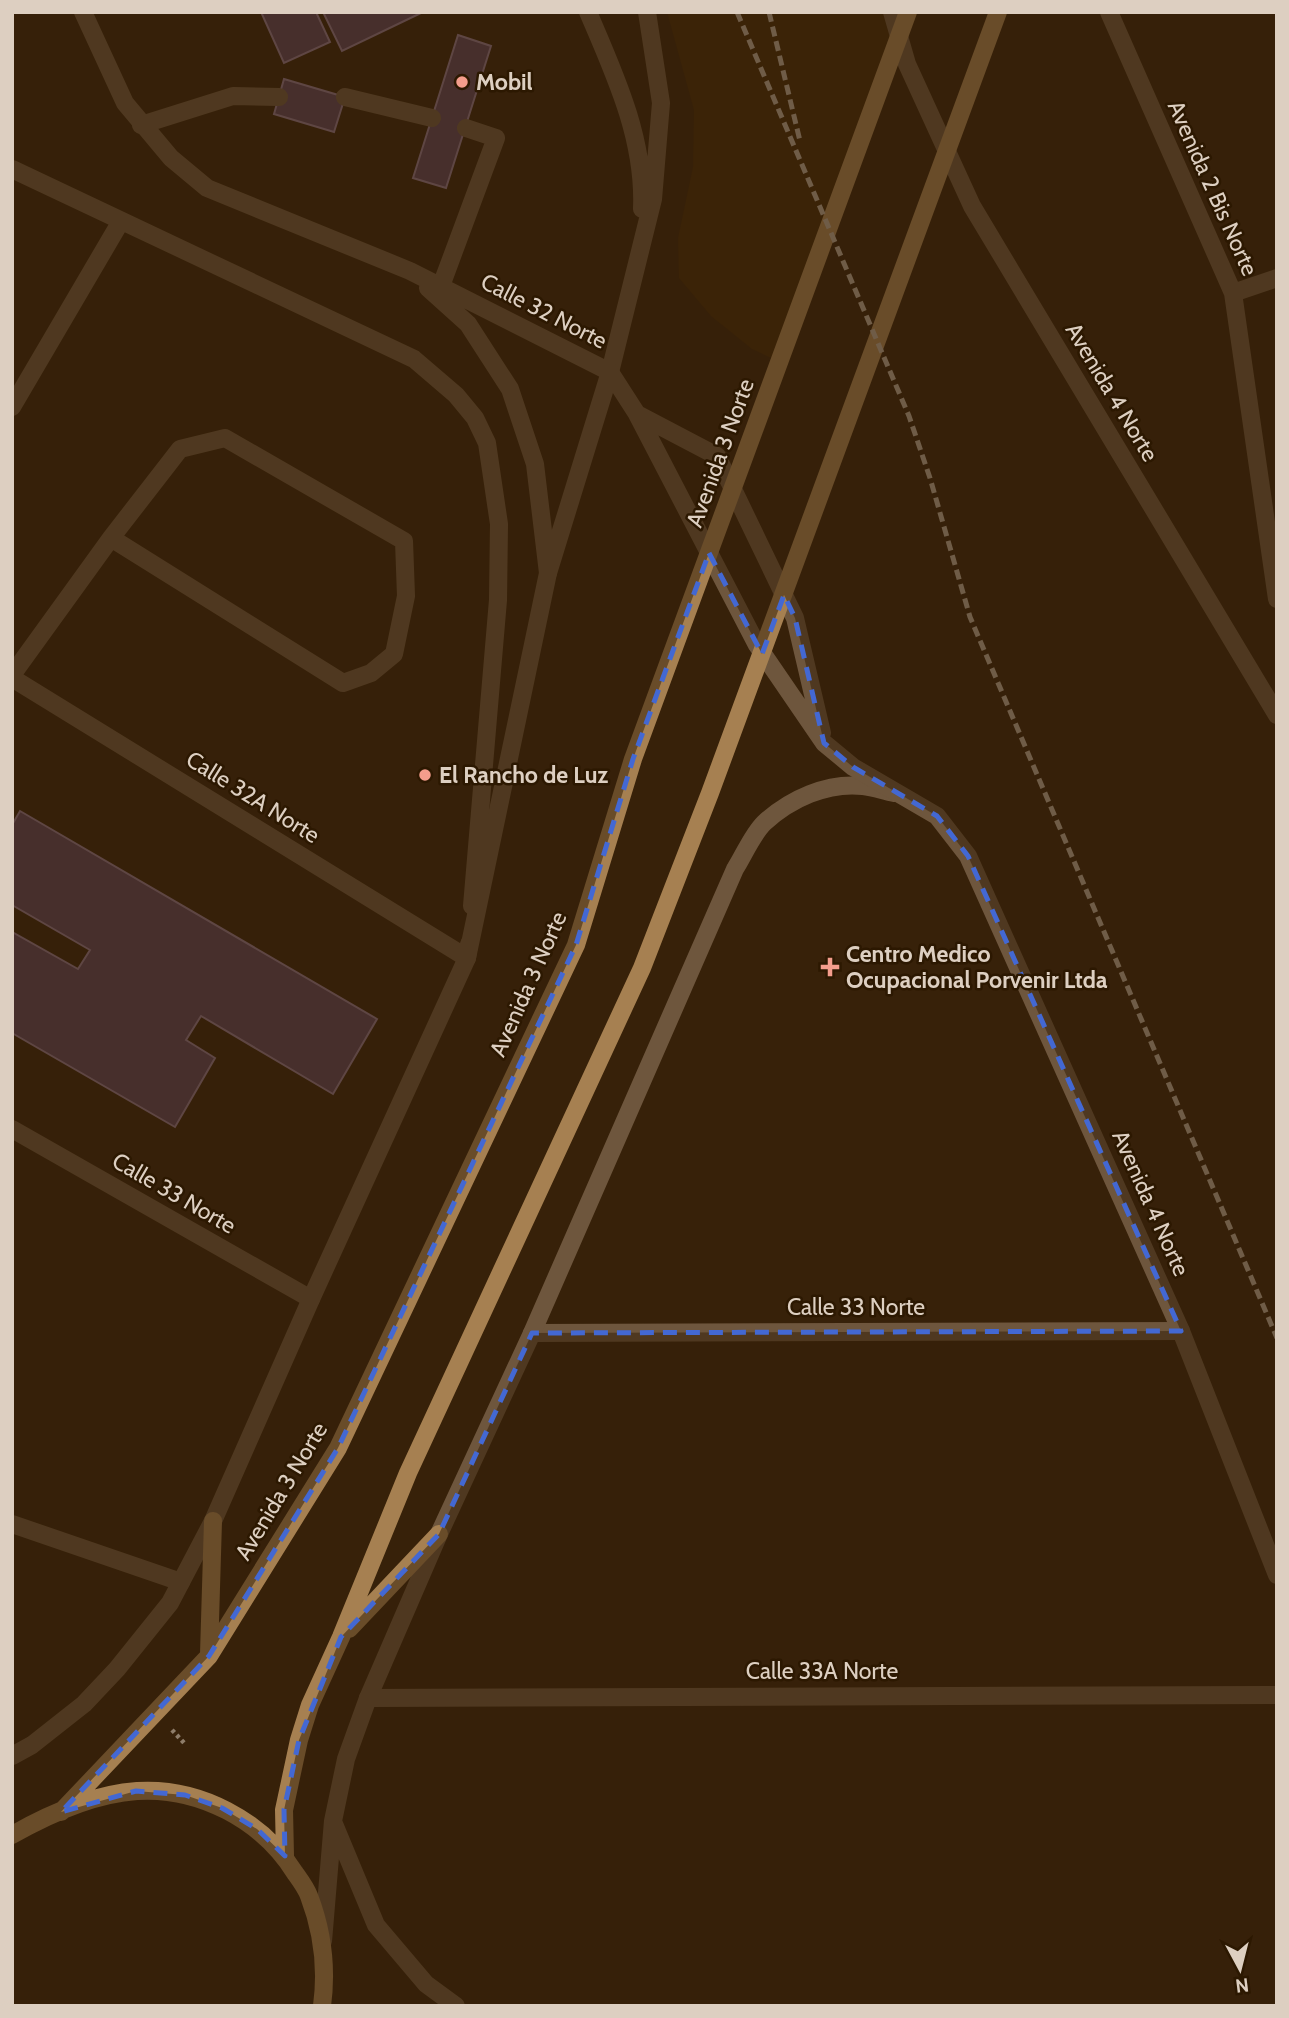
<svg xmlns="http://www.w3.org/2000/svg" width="1289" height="2018" font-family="Cabin,sans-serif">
	<rect width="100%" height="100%" fill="#372109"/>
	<path fill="#402606" d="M667 12H892L897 33 780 362 752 349 711 316 679 278 678 238 693 167 694 110Z"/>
	<path fill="#5b4157" stroke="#8f738b" stroke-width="2" d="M261 12H316L330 42 284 63Z
		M323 12H423L342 51Z
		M458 35 491 46 446 188 413 178Z
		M284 79 345 97 334 132 274 114Z
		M20 811 377 1019 333 1094 201 1016 186 1040 215 1058 175 1127 12 1033V932L78 969 90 950 12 905V825Z"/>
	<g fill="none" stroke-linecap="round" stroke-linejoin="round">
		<path stroke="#8e7d6a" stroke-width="4.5" stroke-dasharray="3.5 3.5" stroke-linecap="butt" d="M172 1730 186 1745"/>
		<path stroke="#6e563d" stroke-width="18" d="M588 12C615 75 645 139 642 209
			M345 97 432 118
			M141 125 233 96 279 97
			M441 286 496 138 466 128
			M610 372 653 199 661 103 647 12
			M12 675 111 538 180 449 225 438 404 541 406 596 394 654 371 673 343 683 111 538
			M12 1524 181 1582"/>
		<path stroke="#6e563d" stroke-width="18" d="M1109 12 1233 293 1277 599
			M12 169 414 359 456 395 475 418 487 443 499 524 498 600 472 906
			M1233 293 1277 278
			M12 407 121 221
			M12 678 467 958 469 944
			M12 1129 311 1299
			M532 1333 1181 1331
			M368 1698 1277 1695"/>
		<path stroke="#6e563d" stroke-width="18" d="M213 1521 311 1299 467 958 548 573 610 372
			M334 1824 376 1925 426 1984 456 2006
			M323 1941 333 1821 346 1759 368 1698 439 1534 532 1333 735 869C744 855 752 835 764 823 790 799 827 782 863 786 873 787 884 791 894 793"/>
		<path stroke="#6e563d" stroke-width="18" d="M83 12 125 103 171 158 207 188 410 271 610 372 637 414 757 645 824 743 853 767 937 816 968 856 1181 1331 1277 1575
			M892 12 907 64 972 206 1277 715
			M428 288 468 324 510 389 535 464 548 573
			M637 414 717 456 795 618 822 733
			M12 1756 32 1745 84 1704 117 1669 170 1603 213 1521"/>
		<path stroke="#a68051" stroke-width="18" d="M349 1629 439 1534
			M209 1654 213 1521
			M61 1812 209 1656 338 1448 576 945 633 759 908 12
			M12 1835C49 1814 93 1794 137 1791 199 1787 262 1820 295 1873 300 1880 306 1888 309 1896 322 1930 327 1969 322 2006
			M285 1856 284 1810 299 1740 310 1705 341 1637 408 1473 642 968 710 793 998 12"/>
		<path stroke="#b4a493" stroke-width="5" stroke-dasharray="10 5" stroke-linecap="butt" d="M737 12 909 416 930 478 970 617 1277 1338
			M769 12 800 141"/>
	</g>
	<path d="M0 0H1289V2018H0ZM709 553 762 654 784 595 795 618 824 743 853 767 937 816 968 856 1181 1331 532 1333 439 1534 341 1637 299 1740 284 1810 285 1856 257 1829 222 1808 185 1795 136 1791 61 1812 209 1656 338 1448 576 945 633 759Z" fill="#372109" fill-opacity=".55" fill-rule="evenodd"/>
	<path fill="none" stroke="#4368d3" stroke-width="5" stroke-dasharray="14 9" stroke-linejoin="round" d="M709 553 762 654 784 595 795 618 824 743 853 767 937 816 968 856 1181 1331 532 1333 439 1534 341 1637 299 1740 284 1810 285 1856 257 1829 222 1808 185 1795 136 1791 61 1812 209 1656 338 1448 576 945 633 759Z"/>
	<g fill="#f49d8c" stroke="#2c1801" stroke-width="2.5">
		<circle cx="462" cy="82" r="7"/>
		<circle cx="425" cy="775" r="7"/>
		<path d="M826.5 956.5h7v7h7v7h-7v7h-7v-7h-7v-7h7z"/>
	</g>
	<g text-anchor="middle" stroke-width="5" stroke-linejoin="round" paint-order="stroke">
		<g font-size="23" font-weight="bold" fill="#ddcfc1" stroke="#2c1801" text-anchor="start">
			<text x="476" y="90">Mobil</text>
			<text x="439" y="783">El Rancho de Luz</text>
			<text x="846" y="962">Centro Medico<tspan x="846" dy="26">Ocupacional Porvenir Ltda</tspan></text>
		</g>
		<g font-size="23" fill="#ddcfc1" stroke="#2c1801">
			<text transform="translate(1213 188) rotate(66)" y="8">Avenida 2 Bis Norte</text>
			<text transform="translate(544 311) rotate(27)" y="8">Calle 32 Norte</text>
			<text transform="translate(1112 392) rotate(59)" y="8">Avenida 4 Norte</text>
			<text transform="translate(720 453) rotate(-70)" y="8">Avenida 3 Norte</text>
			<text transform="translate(253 797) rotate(32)" y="8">Calle 32A Norte</text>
			<text transform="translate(528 984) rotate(-66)" y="8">Avenida 3 Norte</text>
			<text transform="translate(174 1193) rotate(30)" y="8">Calle 33 Norte</text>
			<text transform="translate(1151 1203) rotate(66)" y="8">Avenida 4 Norte</text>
			<text x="856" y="1315">Calle 33 Norte</text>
			<text transform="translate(281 1491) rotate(-59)" y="8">Avenida 3 Norte</text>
			<text x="822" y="1679">Calle 33A Norte</text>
		</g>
	</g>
	<rect width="1289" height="2018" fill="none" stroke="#ddcfc1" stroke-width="28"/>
	<g transform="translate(1240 1969) rotate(173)" stroke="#2c1801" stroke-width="5" paint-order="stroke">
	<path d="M0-5L12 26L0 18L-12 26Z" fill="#ddcfc1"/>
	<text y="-10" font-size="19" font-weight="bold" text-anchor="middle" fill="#ddcfc1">N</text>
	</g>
</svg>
